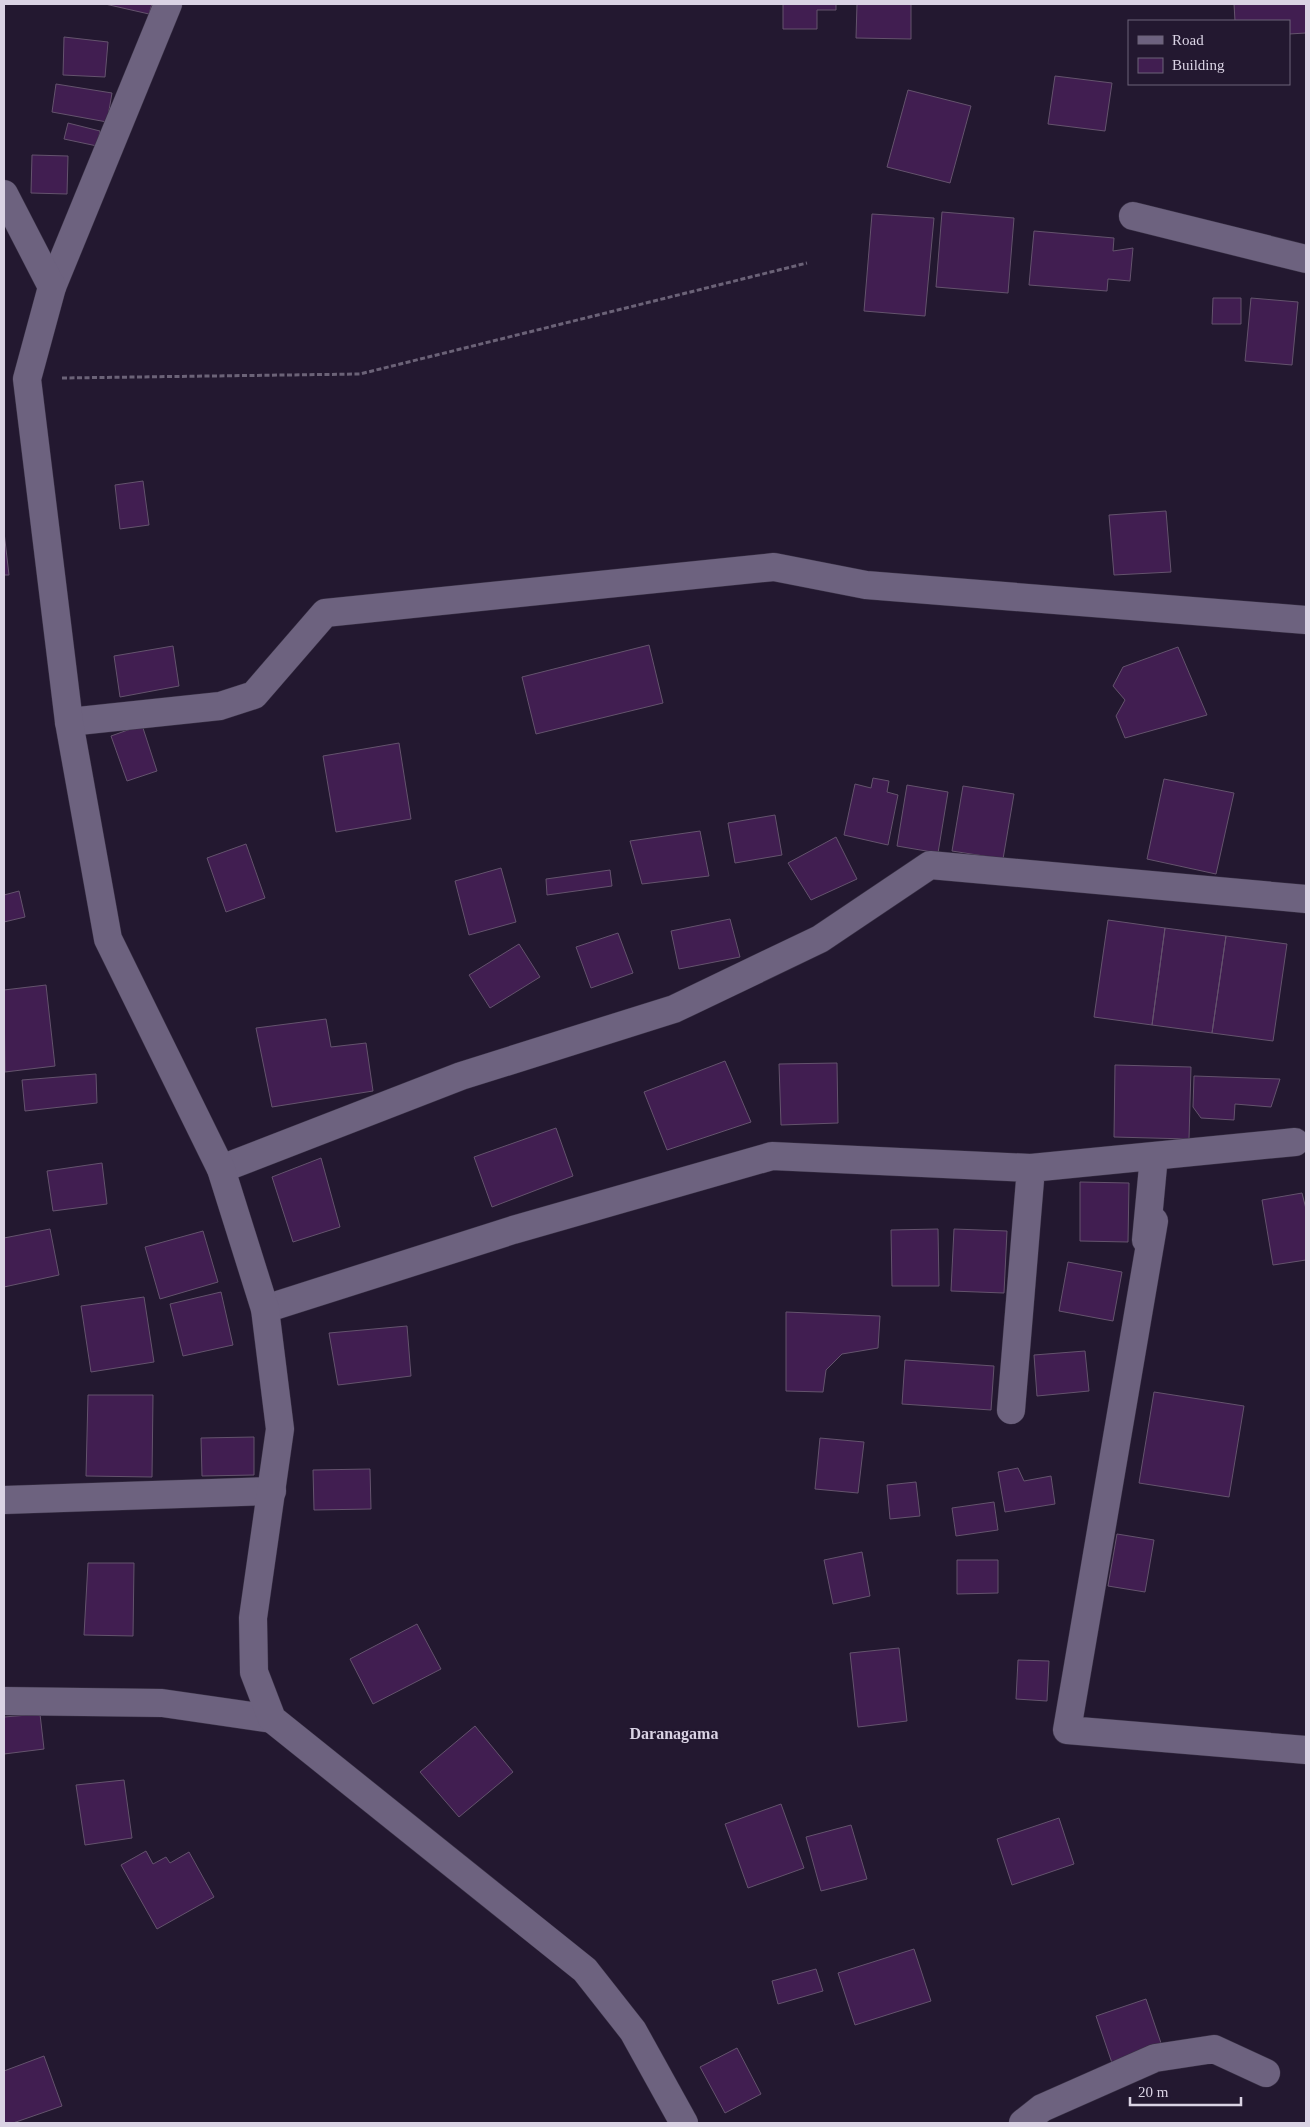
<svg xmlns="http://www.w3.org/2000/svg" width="1310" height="2127" font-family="'Times New Roman',serif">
	<rect width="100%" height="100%" fill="#231830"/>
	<path fill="#411e51" stroke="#64536d" d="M105 4H152L149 14Z
		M783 4H836V10H817V29H783Z
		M857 4H911V39L856 38Z
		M1234 4H1306V33L1289 34V21H1235Z
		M64 37 108 42 105 77 63 75Z
		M1055 76 1112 83 1105 131 1048 124Z
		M56 84 112 93 107 122 52 112Z
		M908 90 971 106 950 183 887 167Z
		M68 123 100 131 97 146 64 139Z
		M32 155 68 156 67 194 31 193Z
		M942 212 1014 218 1008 293 936 287Z
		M872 214 934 218 925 316 864 311Z
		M1034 231 1114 238 1113 251 1133 248 1130 281 1108 279 1107 291 1029 285Z
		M1213 298H1241V324H1212Z
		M1251 298 1298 302 1292 365 1245 361Z
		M143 481 149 525 120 529 115 485Z
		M1166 511 1171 572 1114 575 1109 515Z
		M4 532 9 575H4Z
		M649 645 663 703 536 734 522 677Z
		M173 646 179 686 120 697 114 656Z
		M1178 647 1207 715 1125 738 1116 716 1125 700 1113 686 1123 667Z
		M142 725 157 771 127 781 111 736Z
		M399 743 411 819 336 832 323 756Z
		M873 778 889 781 887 792 898 795 888 845 844 835 855 784 871 788Z
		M1164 779 1234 793 1216 874 1147 859Z
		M907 785 948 792 938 853 897 846Z
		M963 786 1014 794 1003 859 952 851Z
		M775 815 782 855 735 863 728 823Z
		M700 831 709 876 642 884 630 841Z
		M836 837 857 879 811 900 788 863Z
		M246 844 265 898 226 912 207 858Z
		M501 868 516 922 469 935 455 881Z
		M610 870 612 886 547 895 546 879Z
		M19 891 25 917 4 922V895Z
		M730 919 740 957 679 969 671 931Z
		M1108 920 1165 928 1152 1025 1094 1017Z
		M1165 928 1226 936 1212 1033 1152 1025Z
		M618 933 633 973 591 988 576 947Z
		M1226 936 1287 944 1273 1041 1212 1033Z
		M519 944 540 977 490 1008 469 975Z
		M46 985 55 1066 5 1072 4 990Z
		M326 1019 331 1047 366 1043 373 1091 272 1107 256 1028Z
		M725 1061 751 1122 667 1150 644 1092Z
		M837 1063 838 1123 781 1125 779 1064Z
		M1115 1065 1191 1067 1189 1139 1114 1137Z
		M96 1074 97 1103 25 1111 22 1080Z
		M1194 1076 1280 1079 1271 1107 1235 1104 1234 1120 1201 1118 1193 1107Z
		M556 1128 573 1176 492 1207 474 1157Z
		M321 1158 340 1227 293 1242 272 1177Z
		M102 1163 107 1204 53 1211 47 1171Z
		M1080 1182 1129 1183 1128 1242 1080 1241Z
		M1302 1193 1306 1209V1260L1273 1265 1262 1200Z
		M50 1229 59 1275 4 1287V1238Z
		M938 1229 939 1286H892L891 1230Z
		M954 1229 1007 1231 1004 1293 951 1291Z
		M203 1231 218 1282 160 1299 145 1247Z
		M1068 1262 1122 1272 1113 1321 1059 1311Z
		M221 1292 233 1345 183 1356 170 1304Z
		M144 1297 154 1362 91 1372 81 1306Z
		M786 1312 880 1316 878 1348 842 1354 826 1370 823 1392 786 1391Z
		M407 1326 411 1376 338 1385 329 1333Z
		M1085 1351 1089 1391 1037 1396 1034 1355Z
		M905 1360 994 1366 991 1410 902 1404Z
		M1154 1392 1244 1406 1229 1497 1139 1483Z
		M88 1395H153L152 1477 86 1476Z
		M254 1437V1475L202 1476 201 1438Z
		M820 1438 864 1442 858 1493 815 1489Z
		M1018 1468 1024 1481 1051 1476 1055 1504 1005 1512 998 1472Z
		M370 1469 371 1509 314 1510 313 1470Z
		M916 1482 920 1516 890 1519 887 1485Z
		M994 1502 998 1530 956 1536 952 1508Z
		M1117 1534 1154 1540 1145 1592 1108 1586Z
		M862 1552 870 1596 833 1604 824 1560Z
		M957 1560H998V1593L957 1594Z
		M88 1563H134L133 1636 84 1635Z
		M417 1624 441 1669 373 1704 350 1659Z
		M899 1648 907 1721 858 1727 850 1653Z
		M1018 1660 1049 1661 1047 1701 1016 1699Z
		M40 1714 44 1749 4 1754V1717Z
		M475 1726 513 1772 459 1817 420 1772Z
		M124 1780 132 1838 85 1845 76 1785Z
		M781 1804 804 1868 748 1888 725 1824Z
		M1059 1818 1074 1864 1012 1885 997 1839Z
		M851 1825 867 1879 821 1891 806 1837Z
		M146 1851 153 1864 166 1857 170 1863 189 1852 214 1897 157 1929 121 1865Z
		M914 1949 931 2001 855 2025 838 1973Z
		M816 1969 823 1991 778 2004 772 1981Z
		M1146 1999 1162 2046 1112 2063 1096 2016Z
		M737 2048 761 2094 725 2113 700 2067Z
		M44 2056 62 2106 13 2123H4V2071Z"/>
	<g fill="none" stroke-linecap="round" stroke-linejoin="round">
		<defs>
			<path id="minor" d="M1133 216 1306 259
				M52 287 168 4
				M69 722 220 706 254 695 325 613 774 567 866 585 1306 620
				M221 1169 461 1076 674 1009 820 939 930 865 1306 899
				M1154 1221 1067 1730 1306 1750
				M1146 1240 1154 1156
				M265 1309 513 1230 772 1156 1031 1168 1295 1142
				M1011 1410 1031 1168
				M4 1500 272 1491
				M4 1701 162 1703 272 1719
				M1023 2123 1042 2108 1155 2058 1214 2049 1266 2073"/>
			<path id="tertiary" d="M4 194 52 287 27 379 69 722 108 939 221 1169 265 1309 280 1429 253 1618 254 1672 272 1719 585 1970 633 2031 684 2123"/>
		</defs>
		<use href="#minor" stroke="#393145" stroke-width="29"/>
		<use href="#tertiary" stroke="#393145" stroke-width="29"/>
		<path stroke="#6b6277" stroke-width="3" stroke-dasharray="5 2.5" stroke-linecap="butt" d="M62 378 360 374 807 263"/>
		<use href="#minor" stroke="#6d627f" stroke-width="28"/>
		<use href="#tertiary" stroke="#6d627f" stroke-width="28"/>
	</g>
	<g text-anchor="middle" stroke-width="4" stroke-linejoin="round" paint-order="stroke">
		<g font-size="16" font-weight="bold" fill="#dad3e4" stroke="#231830">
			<text x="674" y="1739">Daranagama</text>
		</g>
	</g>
	<rect width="1310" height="2127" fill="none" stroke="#dad3e4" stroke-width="10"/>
	<rect x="1128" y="20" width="162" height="65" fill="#231830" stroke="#6c6378"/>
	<rect x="1138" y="36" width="25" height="8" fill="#6d627f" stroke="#6c6378"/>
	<text x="1172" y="45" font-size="15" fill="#dad3e4">Road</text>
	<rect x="1138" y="58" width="25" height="15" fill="#411e51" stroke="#6c6378"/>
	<text x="1172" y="70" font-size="15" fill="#dad3e4">Building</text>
	<path d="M1130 2097v8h111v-8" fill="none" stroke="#dad3e4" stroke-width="2.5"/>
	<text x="1138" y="2097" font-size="15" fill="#dad3e4" stroke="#231830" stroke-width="4" paint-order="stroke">20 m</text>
</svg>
